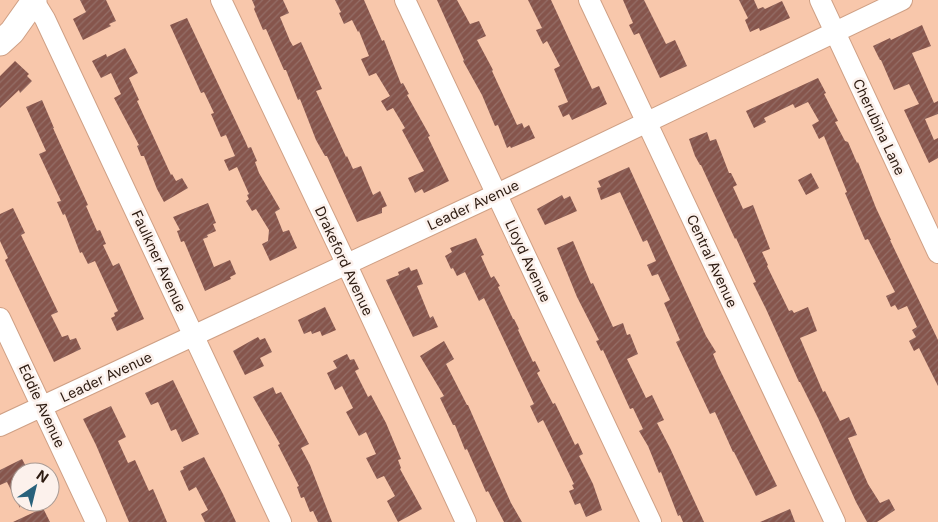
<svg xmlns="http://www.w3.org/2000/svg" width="938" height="522" font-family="Inter,sans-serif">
	<defs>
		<pattern id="building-hatch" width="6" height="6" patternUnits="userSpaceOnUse" patternTransform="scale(1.25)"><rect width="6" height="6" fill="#86554c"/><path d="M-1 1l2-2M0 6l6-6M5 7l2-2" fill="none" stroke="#946e67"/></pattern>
	</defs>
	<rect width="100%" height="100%" fill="#f8c7ab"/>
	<path fill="url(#building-hatch)" d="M80 0H106L116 21 109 24 111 26 83 40 73 19 86 12Z
		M252 0H283L289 13 280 17 290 41 293 46 301 42 322 89 316 91 346 157 347 156 353 169 361 166 373 195 380 191 387 206 382 208V213L357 222 327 156H325L316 140 300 99 298 100 286 70H284L266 29 263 30 254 9 255 7Z
		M335 0H364L382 41 384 40 401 84 403 83 409 94 407 95 430 136 428 137 449 181 424 193 422 189 415 193 408 178 424 171 402 130 405 128 393 108 387 111 381 101 390 96 376 73 369 76 361 59 369 56 359 31 358 32 352 20 344 24 339 13 341 12Z
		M437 0H457L470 24 479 21 486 36 477 40 493 70 492 71 517 125 522 123 524 128 529 125 535 138 511 148 510 146 507 148 498 125 495 126 482 95 463 61 464 60Z
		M528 0H551L592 89 599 86 607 104 572 120 569 114 563 117 558 106 568 102 554 69 560 66 547 41 543 44 536 30 542 28Z
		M623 0H644L666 44 675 40 687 66 660 78 639 33 634 35 629 25 633 23Z
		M739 0H754L758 9 763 7 765 9 782 1 790 18 760 31 759 28 750 32 745 20 748 18Z
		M187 18 246 143 248 148 251 147 257 161 255 162 259 173 280 209 275 212 283 232 289 230 297 248 270 261 262 244 268 241 269 230 256 209 252 211 246 201 249 199 247 195 249 194 237 167 229 171 224 160 235 156 226 135 221 137 211 114 214 113 204 92 201 93 197 84 170 25Z
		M922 25 931 46 912 53 934 103 938 101V114L925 119 934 140 938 138V158L929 163 904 110 919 104 909 84 894 90 881 60H880L873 46 890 38 891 40Z
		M125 48 138 73 129 78 139 100 137 101 171 175 172 174 176 181 182 178 188 188 164 202 157 189 144 156H141L137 146 139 145 114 98 121 94 111 73 101 78 92 61 106 54 107 57Z
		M15 61 29 74 27 76 32 81 20 93 19 90 0 108V76Z
		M818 78 826 93 824 94 838 121 835 122 845 141 848 142 857 163 858 162 876 208 891 240H890L938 340V386L919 348 914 351 909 341 916 337 912 330 917 327 907 306 898 310 895 305 891 307 886 296 895 292 868 239 865 240 845 193 847 192 824 136 819 139 812 125 819 121 808 102 795 108 793 104 764 118 766 122 754 128 746 111Z
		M42 100 54 128H53L88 205 86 206 97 231 100 230 106 244 103 245 113 266 119 263 144 319 117 331 111 318 115 316 114 313 118 311 95 261 88 264 82 252 80 253 65 214 63 215 57 202 61 201 39 154 46 151 26 107Z
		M707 132 710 141 716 139 729 173H731L737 185 733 187 743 209 753 205 770 249 762 252 768 265 767 266 789 311 792 310 794 313 808 307 817 331 800 338 823 392 825 391 840 421 849 417 857 435 848 438 868 484 880 503 889 499 895 510 877 522H867L856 502 818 418 800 382H799L766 309 753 283 756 282 736 238 735 239 701 165H700L695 156 689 139Z
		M629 167 706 336 716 352 713 354 718 366 777 486 756 496 734 452H733L715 412 710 414 676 342 680 340 664 303 670 300 658 274 652 276 647 265 656 261 647 240 643 242 620 192 601 200 597 188 601 187 598 181Z
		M811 173 819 188 806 195 798 180Z
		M562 195 564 199 570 196 577 211 545 225 537 209Z
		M208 203 216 223 213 224 216 231 207 235 208 237 203 239 214 267 230 260 236 274 230 277 231 279 205 291 184 241 181 242 177 231 180 230 173 217Z
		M13 208 25 233 21 235 58 312 51 315 62 337 68 335 70 340 76 338 81 349 54 362 5 260 8 258 0 241V214Z
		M476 238 484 255 481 256 491 278 494 276 500 286 498 287 513 319H514L519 329 518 330 533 362 535 361 540 371 537 373 553 404 555 403 575 445 578 443 583 454 579 456 593 484 602 510 586 517 580 503 575 505 569 491 574 489 572 485 574 484 543 420 538 423 530 406 534 404 484 298 479 301 465 272 457 276 453 268 451 269 445 256 452 252 450 248Z
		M573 241 591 284 593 283 613 327 623 323 627 335 630 334 638 354 627 359 646 398 652 395 664 420 657 423 670 448 704 522H683L680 515 678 516 661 472 659 473 648 446 639 431 643 429 633 408 630 409 603 350 601 351 596 341 599 340 577 297 557 248Z
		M409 267 411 271 417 269 423 284 417 286 430 318 433 316 438 327 413 337 386 280 399 275 398 272Z
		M325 307 336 330 322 336 320 331 312 334 311 331 304 334 298 320Z
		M258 337 260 340 265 338 272 352 260 358 264 366 245 375 233 351Z
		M444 341 454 359 446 364 467 405H468L511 503 522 522H504L488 491 486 492 467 449 465 450 455 425H453L440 398 444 396 420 356Z
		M347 354 350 360 354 359 359 369 355 371 368 397 371 395 386 423 401 459 398 460 401 468 400 469 422 509 398 522 387 501 395 496 384 476 377 479 366 458 376 454 366 432 359 436 346 412 353 408 342 386 335 390 327 373 337 368 333 361Z
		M173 380 199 434 182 442 176 429 171 431 158 402 151 405 145 393Z
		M273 387 276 394 281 392 309 444 301 448 310 465 332 522H318L313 511 310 512 304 497 301 498 297 487 299 486 278 445 280 444 253 397Z
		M111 406 126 437 118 441 128 463 135 460 149 491 153 489 167 522H129L96 445 83 419Z
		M204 457 223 494 236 522H205L201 514 208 510 196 487 189 491 180 471 184 469 183 467Z
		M22 459 29 472H20V508L7 482 0 485V470Z
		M43 508 50 522H13Z
		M790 509 795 522H760Z"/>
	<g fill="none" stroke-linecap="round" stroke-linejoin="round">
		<defs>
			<path id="minor" d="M221 0 346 263 466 522
				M405 0 651 522
				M589 0 835 522
				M820 0 938 253
				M34 1 45 19 281 522
				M0 318 96 522
				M0 426 497 194 902 0"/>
			<path id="major" d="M0 43 12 32 34 1"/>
		</defs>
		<use href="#minor" stroke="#cfa085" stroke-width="22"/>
		<use href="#major" stroke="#cfa085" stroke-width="27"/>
		<use href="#minor" stroke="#fff" stroke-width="20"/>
		<use href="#major" stroke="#fff" stroke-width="25"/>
	</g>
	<g text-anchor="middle" stroke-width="5" stroke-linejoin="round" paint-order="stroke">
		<g font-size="14" fill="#2d1b11" stroke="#fcf1ec">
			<text transform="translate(879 127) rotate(65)" y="5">Cherubina Lane</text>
			<text transform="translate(473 205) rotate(-25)" y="5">Leader Avenue</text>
			<text transform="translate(159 261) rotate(65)" y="5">Faulkner Avenue</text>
			<text transform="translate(344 261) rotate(65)" y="5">Drakeford Avenue</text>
			<text transform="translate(528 261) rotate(65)" y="5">Lloyd Avenue</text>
			<text transform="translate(712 261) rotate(65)" y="5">Central Avenue</text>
			<text transform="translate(106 377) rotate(-25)" y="5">Leader Avenue</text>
			<text transform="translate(42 406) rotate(65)" y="5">Eddie Avenue</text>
		</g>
	</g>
	<g transform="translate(35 487) rotate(35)"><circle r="24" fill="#fcf1ec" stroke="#a99b94"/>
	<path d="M0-4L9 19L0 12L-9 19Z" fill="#28617b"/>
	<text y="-8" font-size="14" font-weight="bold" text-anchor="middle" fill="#2d1b11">N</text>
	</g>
</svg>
